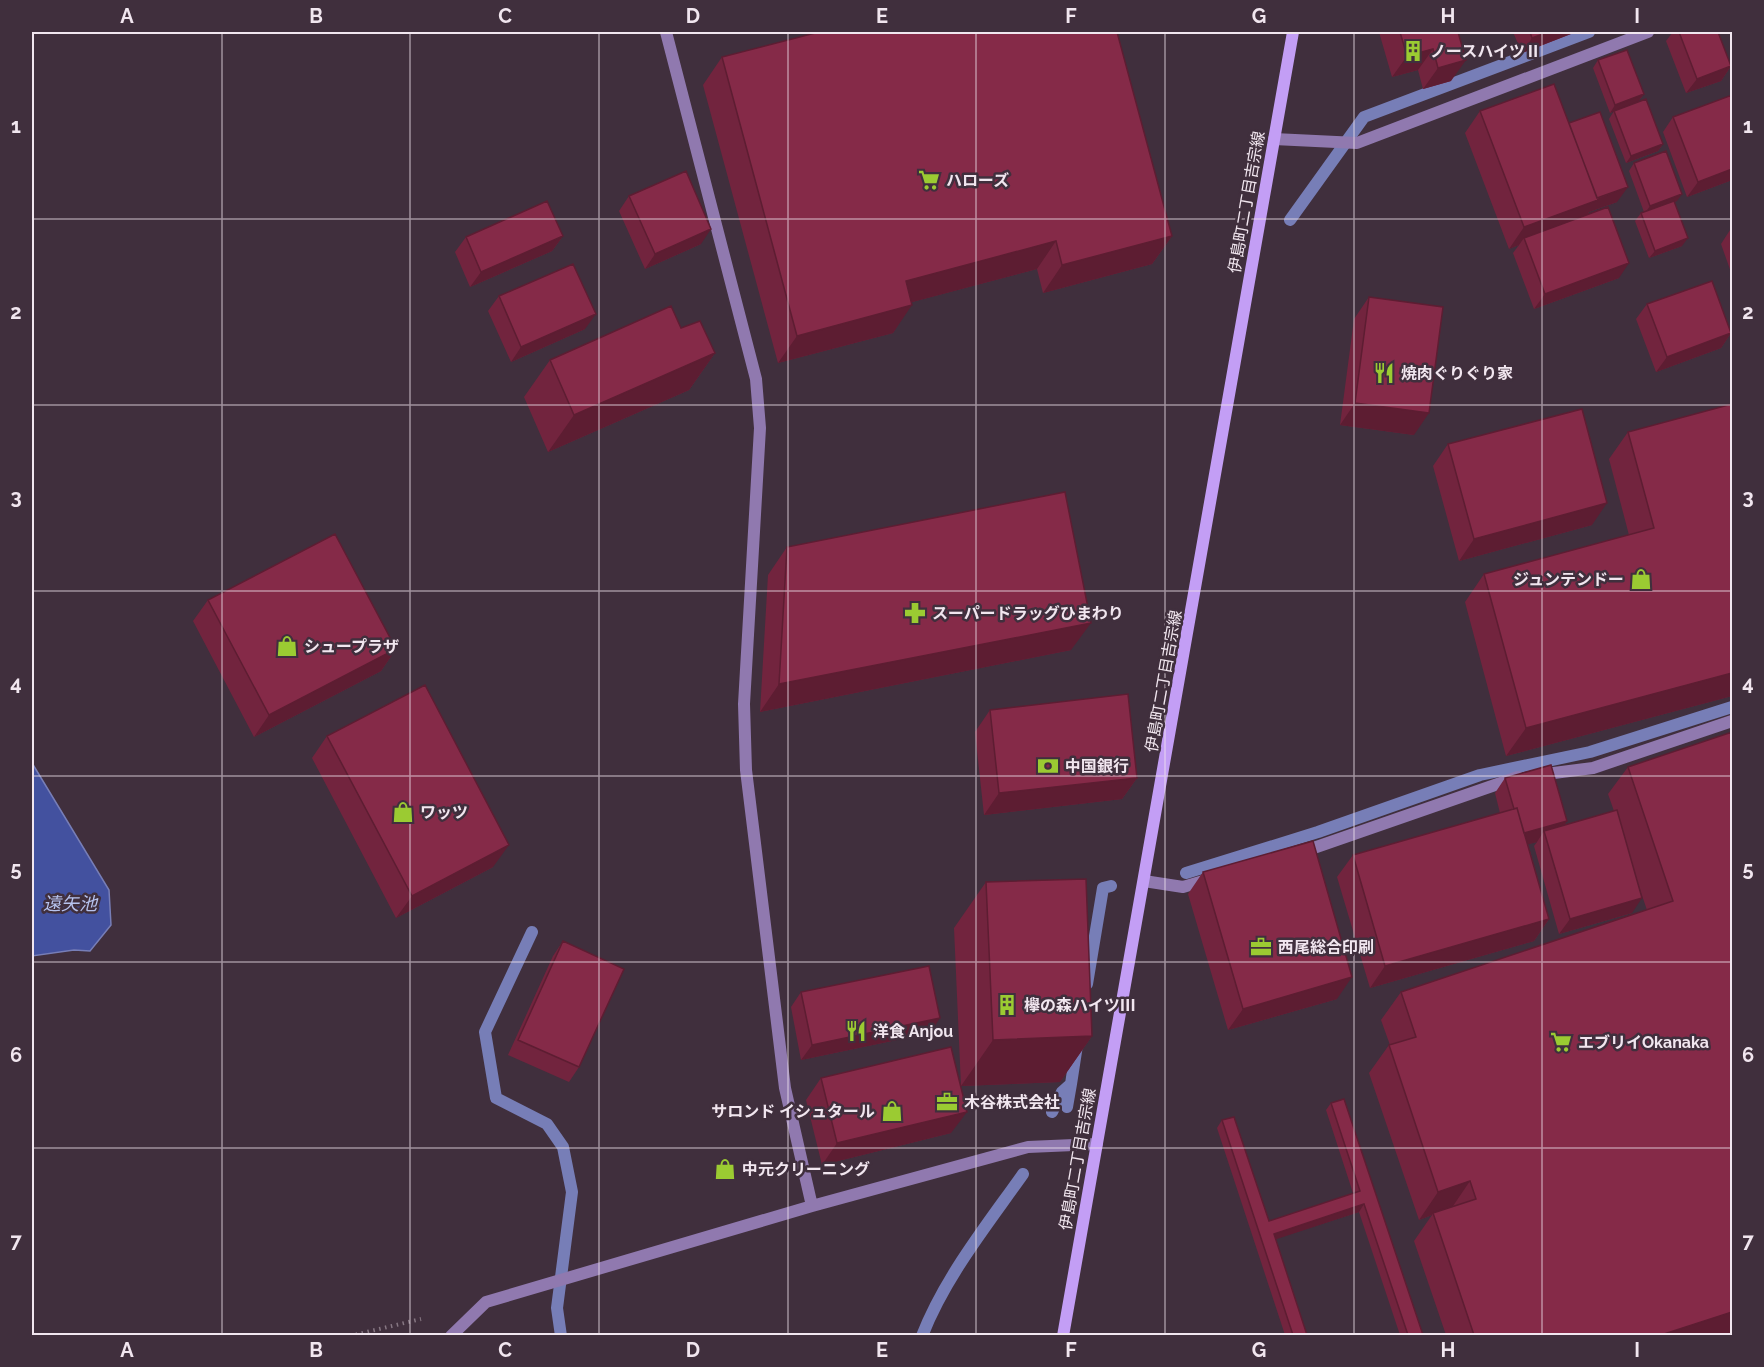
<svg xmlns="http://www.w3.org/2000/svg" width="1764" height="1367" font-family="Raleway,'Noto Sans JP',sans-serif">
	<rect width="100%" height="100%" fill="#402f3d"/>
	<path fill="#43519f" stroke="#777eb7" stroke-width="1.5" d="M32 763 109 890 111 925 90 951 74 950 32 956Z"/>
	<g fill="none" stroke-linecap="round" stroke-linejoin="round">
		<path stroke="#777eb7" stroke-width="12" d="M1290 220 1364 117 1589 32
			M1186 873 1318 832 1480 775 1590 752 1732 707
			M532 932 485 1032 496 1098 547 1124 563 1147 572 1192 557 1308 561 1336
			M1087 984 1103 888 1111 886
			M1067 1107 1071 1084
			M1052 1112 1062 1092 1071 1084 1077 1045
			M922 1336C945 1277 987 1225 1023 1174"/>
		<path stroke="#867783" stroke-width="4" stroke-dasharray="1.5 4.5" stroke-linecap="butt" d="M350 1336 421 1319"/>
		<path stroke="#9079af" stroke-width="12" d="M666 32 756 379 760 428 744 704 746 770 785 1088 812 1206
			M1274 139 1357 143 1648 32
			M1538 775 1593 768 1732 721
			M1302 852 1518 777
			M1144 881 1183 887 1210 879
			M451 1336 486 1302 513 1294 812 1206 1028 1147 1097 1144"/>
		<path stroke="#c39ef5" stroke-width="12" d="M1063 1336 1293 32"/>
	</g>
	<path fill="#72243e" d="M1379 32H1458L1451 81 1423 89 1418 70 1392 77Z
		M1513 32H1576L1522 53Z
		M1673 32H1679L1731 66 1721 81 1686 93 1666 41Z
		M722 57 1172 236 1152 264 1043 293 1037 269 912 302 893 333 778 363 703 85Z
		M1598 60 1644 94 1638 102 1610 113 1593 68Z
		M1732 95V180L1687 197 1663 132 1673 117Z
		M1480 111 1569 123 1617 202 1589 212 1588 214 1619 278 1534 309 1513 253 1519 245 1509 249 1465 133Z
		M1614 111 1663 144 1658 151 1626 163 1609 119Z
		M1634 163 1677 201 1674 202 1682 246 1649 258 1635 221 1641 213 1644 212 1629 171Z
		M629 196 701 244 645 269 619 211Z
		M1732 227V275L1721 244Z
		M563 236 552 251 470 287 455 252 466 237Z
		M499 296 585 329 511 362 488 311Z
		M1369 297 1414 435 1340 425 1354 319Z
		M1647 304 1731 333 1721 348 1656 372 1636 319Z
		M681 328 715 353 689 390 548 452 524 397 550 360Z
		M1628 432 1732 696 1506 756 1465 602 1484 574 1629 535 1609 459Z
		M1448 444 1592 525 1459 561 1433 466Z
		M787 547 1071 650 760 712 768 575Z
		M208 600 396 649 381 671 254 737 193 621Z
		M990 710 1137 778 1122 799 984 815 975 732Z
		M1732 732V1333L1725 1335H1446L1414 1241 1432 1215 1419 1220 1369 1073 1389 1045H1390L1381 1020 1401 992 1647 910 1637 881 1632 913 1559 934 1534 846 1537 842 1528 844 1549 919 1534 941 1370 988 1337 877 1353 855 1500 813 1495 793 1505 778 1567 821 1564 825 1614 811 1608 794 1628 767Z
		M327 736 493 867 396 918 312 758Z
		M1203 872 1337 999 1228 1030 1188 894Z
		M986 882 1092 1036 1060 1082 961 1086 954 928Z
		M563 941 579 1067 569 1082 508 1055 553 956Z
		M801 992 930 1033 801 1060 791 1007Z
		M821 1078 951 1133 822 1165 806 1100Z
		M1331 1103 1423 1335H1400L1359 1212 1275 1239 1307 1335H1285L1217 1128 1222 1120 1269 1221 1353 1193 1326 1110Z"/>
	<path fill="#5d1d32" d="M1548 32H1576L1522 53 1532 38Z
		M1433 49 1418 70 1392 77 1407 56Z
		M1466 60 1451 81 1423 89 1438 68Z
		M1731 66 1721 81 1686 93 1697 79Z
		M1644 94 1638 102 1610 113 1615 105Z
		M1663 144 1658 151 1626 163 1631 156Z
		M1732 169V180L1687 197 1698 182Z
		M1628 187 1617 202 1589 212 1582 222 1524 238 1519 245 1509 249 1524 227Z
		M1682 194 1677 201 1645 213 1650 206Z
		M711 229 701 244 645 269 655 254Z
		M563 236 552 251 470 287 481 272Z
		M1172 236 1152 264 1043 293 1062 265Z
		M1688 238 1682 246 1649 258 1655 251Z
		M1056 241 1037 269 886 309 906 281Z
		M1629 263 1619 278 1534 309 1545 294Z
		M912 305 893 333 778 363 797 336Z
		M596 314 585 329 511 362 521 347Z
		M1731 333 1721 348 1656 372 1667 357Z
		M715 353 689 390 548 452 574 415Z
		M1355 403 1429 413 1414 435 1340 425Z
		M1607 503 1592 525 1459 561 1474 539Z
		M1091 623 1071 650 760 712 779 684Z
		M396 649 381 671 254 737 269 715Z
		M1732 673V696L1506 756 1526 728Z
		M1137 778 1122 799 984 815 999 793Z
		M1567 821 1557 836 1544 831 1537 842 1511 849 1521 834Z
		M509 845 493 867 396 918 412 896Z
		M1642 898 1632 913 1559 934 1570 919Z
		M1549 919 1534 941 1370 988 1385 966Z
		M1352 977 1337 999 1228 1030 1243 1009Z
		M940 1018 930 1033 801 1060 812 1045Z
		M1092 1036 1060 1082 961 1086 993 1040Z
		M967 1112 951 1133 822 1165 837 1143Z
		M1470 1181 1451 1209 1433 1213 1432 1215 1419 1220 1438 1192Z
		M1364 1204 1359 1212 1268 1242 1274 1234Z
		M1732 1312V1333L1725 1335H1661Z"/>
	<path fill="#852a48" stroke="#5d1d32" stroke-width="1.5" d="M819 32H1117L1172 236 1062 265 1056 241 906 281 912 305 797 336 722 57Z
		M1400 32H1458L1466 60 1438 68 1433 49 1407 56Z
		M1530 32H1548L1532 38Z
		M1679 32H1718L1731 66 1697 79Z
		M1627 50 1644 94 1615 105 1598 60Z
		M1554 84 1598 200 1524 227 1480 111Z
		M1732 95V169L1698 182 1673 117Z
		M1646 99 1663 144 1631 156 1614 111Z
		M1600 112 1628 187 1597 198 1569 123Z
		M1666 151 1682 194 1650 206 1634 163Z
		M686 171 711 229 655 254 629 196Z
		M547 201 563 236 481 272 466 237Z
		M1674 201 1688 238 1655 251 1641 213Z
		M1608 207 1629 263 1545 294 1524 238Z
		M573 264 596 314 521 347 499 296Z
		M1712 281 1731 333 1667 357 1647 304Z
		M1369 297 1443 307 1429 413 1355 403Z
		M671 306 681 328 700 321 715 353 574 415 550 360Z
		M1732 404V673L1526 728 1484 574 1654 528 1628 432Z
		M1582 409 1607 503 1474 539 1448 444Z
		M1065 492 1091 623 779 684 787 547Z
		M335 534 396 649 269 715 208 600Z
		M425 685 509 845 412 896 327 736Z
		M1128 694 1137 778 999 793 990 710Z
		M1732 732V1312L1661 1335H1490L1489 1334 1484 1335H1474L1433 1213 1476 1199 1470 1181 1438 1192 1389 1045 1416 1037 1401 992 1673 901 1628 767Z
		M1551 765 1567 821 1524 833 1517 808 1514 809 1505 778Z
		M1517 808 1549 919 1385 966 1353 855Z
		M1617 810 1642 898 1570 919 1544 831Z
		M1313 841 1352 977 1243 1009 1203 872Z
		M1086 879 1092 1036 993 1040 986 882Z
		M563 941 624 969 579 1067 518 1040Z
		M929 966 940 1018 812 1045 801 992Z
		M951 1047 967 1112 837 1143 821 1078Z
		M1344 1099 1423 1335H1408L1364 1204 1274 1234 1307 1335H1293L1222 1120 1234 1117 1269 1221 1360 1191 1331 1103Z"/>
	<path fill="none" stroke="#f1e6ef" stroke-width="1.5" stroke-opacity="0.55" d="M222 32V1336M410 32V1336M599 32V1336M788 32V1336M976 32V1336M1165 32V1336M1354 32V1336M1542 32V1336M32 219H1732M32 405H1732M32 591H1732M32 776H1732M32 962H1732M32 1148H1732"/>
	<defs>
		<symbol id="building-bare" viewBox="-9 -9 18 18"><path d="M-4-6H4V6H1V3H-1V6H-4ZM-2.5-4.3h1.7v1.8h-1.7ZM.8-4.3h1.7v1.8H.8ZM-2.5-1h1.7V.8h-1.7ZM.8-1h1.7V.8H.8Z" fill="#9bcb32" stroke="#402f3d" stroke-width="2.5" paint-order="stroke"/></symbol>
		<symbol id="supermarket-bare" viewBox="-9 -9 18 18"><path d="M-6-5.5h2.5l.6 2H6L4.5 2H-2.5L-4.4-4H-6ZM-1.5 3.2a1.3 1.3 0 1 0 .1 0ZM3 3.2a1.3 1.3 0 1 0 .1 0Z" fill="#9bcb32" stroke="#402f3d" stroke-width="2.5" paint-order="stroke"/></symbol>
		<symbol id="restaurant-bare" viewBox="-9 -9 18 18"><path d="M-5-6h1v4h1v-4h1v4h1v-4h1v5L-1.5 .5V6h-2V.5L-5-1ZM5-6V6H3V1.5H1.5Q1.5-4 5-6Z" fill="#9bcb32" stroke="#402f3d" stroke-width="2.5" paint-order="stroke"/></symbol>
		<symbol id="shop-bare" viewBox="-9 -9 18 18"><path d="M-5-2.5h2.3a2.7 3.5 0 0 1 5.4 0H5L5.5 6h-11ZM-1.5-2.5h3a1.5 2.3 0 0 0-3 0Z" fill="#9bcb32" stroke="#402f3d" stroke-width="2.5" paint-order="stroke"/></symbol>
		<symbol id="pharmacy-bare" viewBox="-9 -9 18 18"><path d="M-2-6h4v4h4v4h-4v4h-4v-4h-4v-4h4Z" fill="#9bcb32" stroke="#402f3d" stroke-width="2.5" paint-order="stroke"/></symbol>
		<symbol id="bank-bare" viewBox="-9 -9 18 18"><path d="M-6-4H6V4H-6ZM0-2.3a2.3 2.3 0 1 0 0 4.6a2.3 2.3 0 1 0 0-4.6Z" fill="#9bcb32" stroke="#402f3d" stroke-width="2.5" paint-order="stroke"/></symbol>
		<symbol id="office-bare" viewBox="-9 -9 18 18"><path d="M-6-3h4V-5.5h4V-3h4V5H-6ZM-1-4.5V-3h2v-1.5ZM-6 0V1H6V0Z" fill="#9bcb32" stroke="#402f3d" stroke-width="2.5" paint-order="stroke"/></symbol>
	</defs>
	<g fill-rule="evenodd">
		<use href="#building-bare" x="1398" y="36" width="30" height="30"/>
		<use href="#supermarket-bare" x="914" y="165" width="30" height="30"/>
		<use href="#restaurant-bare" x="1369" y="358" width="30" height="30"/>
		<use href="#shop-bare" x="1626" y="564" width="30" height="30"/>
		<use href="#pharmacy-bare" x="900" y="598" width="30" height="30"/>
		<use href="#shop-bare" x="272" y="631" width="30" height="30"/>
		<use href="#bank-bare" x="1033" y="751" width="30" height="30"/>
		<use href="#shop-bare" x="388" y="797" width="30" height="30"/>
		<use href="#office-bare" x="1246" y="932" width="30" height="30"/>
		<use href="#building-bare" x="992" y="990" width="30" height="30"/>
		<use href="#restaurant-bare" x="841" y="1016" width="30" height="30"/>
		<use href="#supermarket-bare" x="1546" y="1027" width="30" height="30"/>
		<use href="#office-bare" x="932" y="1087" width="30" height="30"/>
		<use href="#shop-bare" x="877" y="1096" width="30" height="30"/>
		<use href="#shop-bare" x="710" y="1154" width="30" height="30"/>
	</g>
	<g text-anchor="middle" stroke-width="5" stroke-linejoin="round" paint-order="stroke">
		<g font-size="16" font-weight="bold" fill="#f1e6ef" stroke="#402f3d" text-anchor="start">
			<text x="1430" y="57">ノースハイツⅡ</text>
			<text x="946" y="186">ハローズ</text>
			<text x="1401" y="379">焼肉ぐりぐり家</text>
			<text x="1624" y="585" text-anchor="end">ジュンテンドー</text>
			<text x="932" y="619">スーパードラッグひまわり</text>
			<text x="304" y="652">シュープラザ</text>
			<text x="1065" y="772">中国銀行</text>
			<text x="420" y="818">ワッツ</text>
			<text x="1278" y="953">西尾総合印刷</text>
			<text x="1024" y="1011">欅の森ハイツⅢ</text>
			<text x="873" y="1037">洋食 Anjou</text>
			<text x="1578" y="1048">エブリイOkanaka</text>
			<text x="964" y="1108">木谷株式会社</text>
			<text x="875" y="1117" text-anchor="end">サロンド イシュタール</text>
			<text x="742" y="1175">中元クリーニング</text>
		</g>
		<g font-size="16" fill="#f1e6ef" stroke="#402f3d">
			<text transform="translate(1246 202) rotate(-80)" y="6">伊島町二丁目吉宗線</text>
			<text transform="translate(1163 681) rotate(-80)" y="6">伊島町二丁目吉宗線</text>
			<text transform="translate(1077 1159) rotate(-80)" y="6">伊島町二丁目吉宗線</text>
		</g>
		<g font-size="18" font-style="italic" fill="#b7c3ee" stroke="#402f3d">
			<text x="70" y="910">遠矢池</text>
		</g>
	</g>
	<rect width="1764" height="1367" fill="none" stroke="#402f3d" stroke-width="66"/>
	<rect x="33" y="33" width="1698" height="1301" fill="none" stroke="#f1e6ef" stroke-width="2"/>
	<g font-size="20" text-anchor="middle" font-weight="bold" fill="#f1e6ef">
		<text x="127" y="23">A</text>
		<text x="316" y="23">B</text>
		<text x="505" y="23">C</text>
		<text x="693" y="23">D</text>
		<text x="882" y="23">E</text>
		<text x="1071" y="23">F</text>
		<text x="1259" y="23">G</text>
		<text x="1448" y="23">H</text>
		<text x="1637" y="23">I</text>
		<text x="16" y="133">1</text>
		<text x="1748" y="133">1</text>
		<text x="16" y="319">2</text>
		<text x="1748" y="319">2</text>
		<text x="16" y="504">3</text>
		<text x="1748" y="504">3</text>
		<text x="16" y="690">4</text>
		<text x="1748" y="690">4</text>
		<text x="16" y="876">5</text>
		<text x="1748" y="876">5</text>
		<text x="16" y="1062">6</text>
		<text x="1748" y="1062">6</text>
		<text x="16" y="1248">7</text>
		<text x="1748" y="1248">7</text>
		<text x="127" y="1357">A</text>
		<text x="316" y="1357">B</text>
		<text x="505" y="1357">C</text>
		<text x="693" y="1357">D</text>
		<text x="882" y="1357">E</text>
		<text x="1071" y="1357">F</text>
		<text x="1259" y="1357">G</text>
		<text x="1448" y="1357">H</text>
		<text x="1637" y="1357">I</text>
	</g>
</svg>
